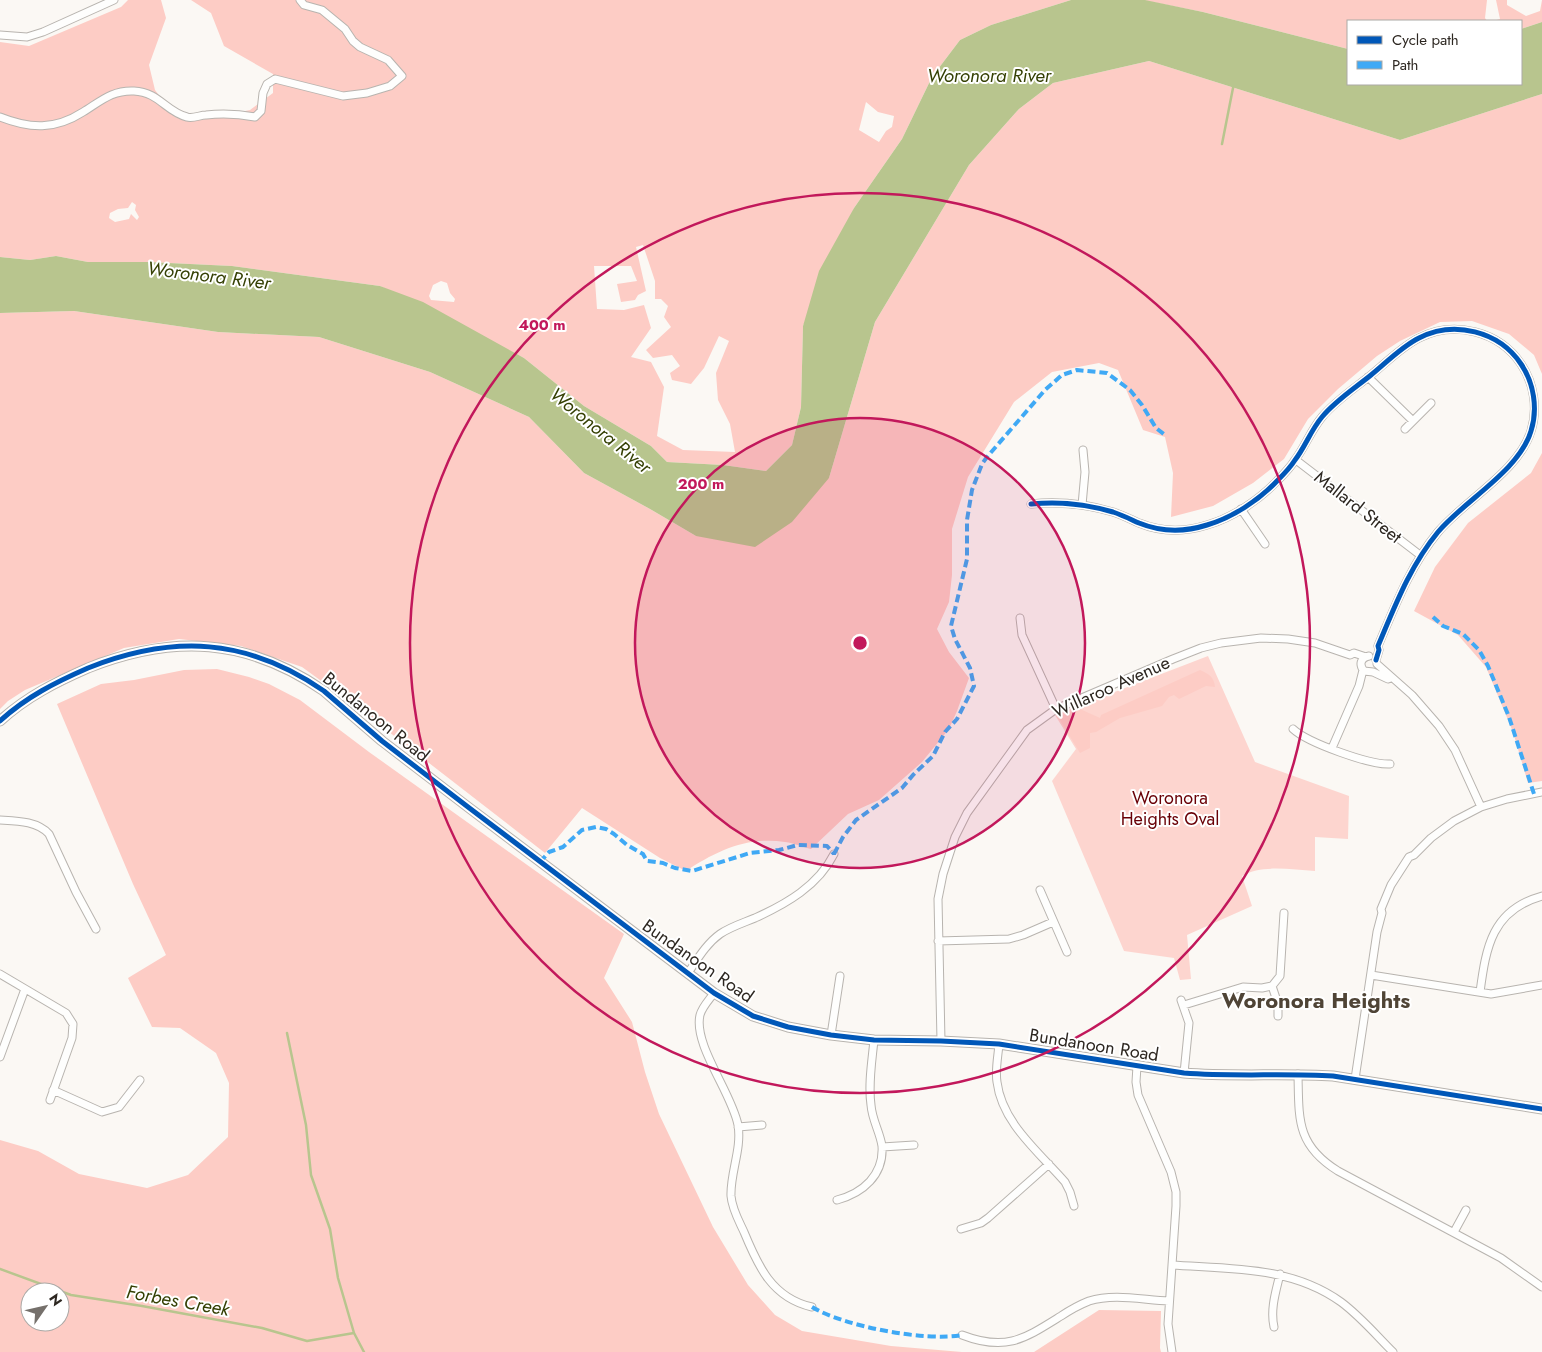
<svg xmlns="http://www.w3.org/2000/svg" width="1542" height="1352" font-family="Jost,sans-serif">
	<rect width="100%" height="100%" fill="#fbf8f4"/>
	<path fill="#fdd5cf" d="M1208 656 1255 762 1349 796 1348 839 1315 837V871C1292 870 1262 864 1242 876L1252 906 1187 935 1191 979 1180 980 1174 958 1124 951 1052 781 1076 749 1055 715Z"/>
	<path fill="#fdccc5" fill-rule="evenodd" d="M128 0H161L166 18 149 65 155 90 175 117 201 120 250 110 273 93V74L224 46 211 13 191 0H1071L991 25 960 40 932 77 902 139 854 208 803 326 801 407 792 445 766 471 723 465 667 462 651 446 584 406 524 358 380 286 232 266 148 262H88L56 256 30 260 0 257V42L29 46 121 7ZM866 102 878 112 894 116 892 127 886 131 879 142 859 130ZM132 202 136 205 135 210 139 217 137 220 131 214 129 219 115 222 109 218 110 213 118 209 128 208ZM643 245 655 281V299H661L668 306 664 317 671 327 646 350 653 358 672 355 680 366 670 373 672 380 691 384 704 368 719 336 729 341 716 373 718 400 730 424 735 452 683 450 657 436 664 387 651 362 631 357 651 328 644 305 624 310 597 309 594 266H631L637 281 617 284 621 302 635 300 638 295 646 291 636 247ZM441 281 447 283 450 293 455 299 454 302 431 300 429 296 433 285Z
		M1142 0H1487L1485 18 1487 21H1348V49L1203 12Z
		M1496 0H1507V5L1526 16 1540 11 1542 0V22L1521 29V21H1493L1500 19Z
		M1149 61 1400 140 1542 94V374L1534 355 1509 334 1472 321 1440 322 1400 341 1377 356 1338 389 1308 419 1284 459 1253 483 1213 506 1171 517 1173 473 1165 437 1143 430 1118 370 1099 363 1052 372 1014 402 968 477 952 529V575L949 602 937 629 949 652 969 678 957 711 949 729 922 762 879 800 848 814 811 849C803 847 794 843 785 842 748 836 716 851 686 871L660 858 582 808 545 853 353 704 302 667 241 646 179 639 124 648 25 690 8 701 0 709V313L74 311 218 332 319 337 430 372 529 417 584 473 650 509 696 536 829 478 875 322 969 165 1019 109 1053 83Z
		M1542 453V781L1528 783 1513 732 1486 667 1458 635 1414 611 1435 567 1468 523 1531 473Z
		M217 669 249 677 269 684 300 700 369 752 624 934 604 978 632 1022 645 1072 659 1114 713 1227 748 1285 775 1315 802 1331 891 1346 962 1352H0V1140L38 1151 79 1174 147 1188 188 1175 228 1137 229 1083 216 1053 180 1028 152 1027 128 978 166 955 133 884 57 704 101 684 134 680 184 670ZM30 1292H60V1322H30Z
		M1200 670C1209 674 1214 677 1215 687L1206 686 1179 699 1174 695 1169 697 1162 706 1120 718 1096 732 1090 733V748L1080 753 1058 717 1080 709 1100 718 1101 715Z
		M1099 1310 1161 1311 1160 1348 1161 1352H1034Z"/>
	<path fill="#b8c58e" d="M1071 0H1145L1203 12 1348 49V84H1521V29L1542 22V94L1400 140 1149 61 1053 83 1019 109 969 165 875 322 829 478 792 522 755 547 696 536 650 509 584 473 529 417 430 372 319 337 218 332 74 311 0 313V257L30 260 56 256 88 262H148L232 266 380 286 423 302 524 358 584 406 651 446 667 462 723 465 766 471 792 445 801 407 803 326 819 271 854 208 902 139 932 77 960 40 991 25Z"/>
	<g fill="none" stroke-linecap="round" stroke-linejoin="round">
		<path stroke="#b8c58e" stroke-width="2.5" d="M1222 144 1233 88
			M287 1033 306 1125 311 1175 330 1229 338 1278 354 1333 364 1352
			M0 1269 71 1295 142 1306 262 1328 307 1341 354 1333"/>
		<defs>
			<path id="minor" d="M0 35 27 37 43 32 114 0
				M0 117C30 129 55 130 83 112 101 101 112 90 134 91 159 92 166 112 187 117 193 119 200 115 206 115 223 113 239 114 255 117L261 111 263 93 267 84 275 79 343 96 367 93 390 86 402 76 388 60 360 47 353 41 345 29 322 10 304 5 300 0
				M1368 377 1413 421
				M1405 429 1431 403
				M1296 460 1420 555
				M1031 504C1059 501 1086 504 1113 512 1122 515 1130 519 1139 523 1161 532 1185 532 1207 525 1232 518 1259 500 1277 481 1283 475 1290 468 1295 460 1305 447 1311 430 1322 417 1335 401 1355 388 1371 375 1386 363 1401 347 1419 338 1454 320 1499 331 1521 364 1534 383 1538 409 1531 431 1519 471 1465 500 1438 532 1410 566 1395 606 1378 646L1379 650 1376 660
				M1082 505 1085 472 1083 450
				M1241 509 1265 544
				M1020 618 1022 635 1056 709
				M1369 656C1360 658 1359 665 1364 671L1373 672 1388 679 1391 678
				M1377 664 1412 695 1439 726 1455 750 1481 807
				M1293 729C1308 743 1370 765 1390 764
				M1332 748 1359 686 1363 670
				M0 820C17 821 37 821 49 834L76 892 96 929
				M1040 890 1067 952
				M938 941 1009 939 1023 935 1053 922
				M688 973C697 960 706 944 720 934 730 927 743 923 755 918 786 904 818 886 834 854
				M0 974 66 1013 73 1024 72 1038 50 1100
				M1371 975 1491 994 1542 985
				M1272 986 1278 1004V1016
				M1480 992C1486 947 1492 910 1542 896
				M714 993C709 1000 702 1007 700 1015 693 1045 732 1093 738 1125 742 1149 730 1173 731 1196 732 1209 739 1221 744 1232 758 1266 772 1298 812 1307
				M1181 1000 1189 1023 1184 1073
				M1184 1005 1243 987 1262 988 1272 986 1280 976 1284 913
				M831 1035 840 976
				M941 1041 938 899 943 874 955 837 967 813 1027 730 1056 709 1173 659 1201 648 1221 643 1261 638 1288 639 1315 643 1350 655 1354 653 1366 657
				M999 1044C998 1057 995 1070 997 1082 1002 1123 1039 1152 1065 1182L1070 1192 1074 1206
				M0 1057 25 989
				M1137 1066 1136 1082 1138 1095 1171 1172 1176 1192V1206L1168 1324 1172 1352
				M1298 1074C1299 1119 1296 1145 1338 1171L1501 1258 1542 1287
				M1355 1079 1377 932 1382 913 1381 909 1391 885 1409 857 1414 855 1431 838 1454 821 1481 807 1507 799 1542 792
				M53 1090 102 1112 119 1107 140 1080
				M738 1127 762 1125
				M882 1147 914 1145
				M837 1200C863 1193 884 1175 882 1146 880 1132 872 1120 871 1105 868 1084 872 1061 874 1040
				M961 1229 981 1223 988 1218 1049 1164
				M1454 1232 1466 1210
				M1172 1265C1230 1269 1291 1266 1341 1302 1360 1316 1376 1335 1393 1352
				M1274 1327C1270 1309 1276 1291 1280 1274
				M962 1335C1006 1352 1024 1339 1061 1316 1070 1310 1079 1305 1089 1301 1114 1293 1143 1300 1169 1301"/>
			<path id="tertiary" d="M0 721C26 697 56 682 88 668 174 634 247 638 324 691L382 741 468 807 714 993 753 1016 788 1027 831 1035 874 1040 941 1041 999 1044 1184 1073C1234 1077 1283 1073 1333 1076L1542 1109"/>
		</defs>
		<use href="#minor" stroke="#b8b4af" stroke-width="9"/>
		<use href="#tertiary" stroke="#b8b4af" stroke-width="11"/>
		<use href="#minor" stroke="#fefefd" stroke-width="7"/>
		<use href="#tertiary" stroke="#fefefd" stroke-width="9"/>
		<path stroke="#3fa9f5" stroke-width="4" stroke-dasharray="8 4" stroke-linecap="butt" d="M1433 617 1443 626 1463 634 1479 650 1488 666 1509 717 1534 794
			M834 854 843 837 856 820 902 788 913 775 933 756 945 732 957 719 974 686 970 668 955 639 951 626 967 559V520L972 490 982 464 987 457 1045 390 1062 375 1077 370 1107 373 1130 390 1142 405 1156 428 1165 435
			M540 862 549 852 563 847 582 830 596 827 606 829 614 834 627 845 643 854 647 861 663 863 675 868 692 871 750 853 779 850 798 845 827 846 834 854
			M812 1307C843 1326 925 1342 962 1335"/>
		<defs>
			<path id="cycleway" d="M1031 504C1059 501 1086 504 1113 512 1122 515 1130 519 1139 523 1161 532 1185 532 1207 525 1232 518 1259 500 1277 481 1283 475 1290 468 1295 460 1305 447 1311 430 1322 417 1335 401 1355 388 1371 375 1386 363 1401 347 1419 338 1454 320 1499 331 1521 364 1534 383 1538 409 1531 431 1519 471 1465 500 1438 532 1410 566 1395 606 1378 646L1379 650 1376 660
				M0 721C26 697 56 682 88 668 174 634 247 638 324 691L382 741 468 807 714 993 753 1016 788 1027 831 1035 874 1040 941 1041 999 1044 1184 1073C1234 1077 1283 1073 1333 1076L1542 1109"/>
		</defs>
		<use href="#cycleway" stroke="#fff" stroke-width="8"/>
		<use href="#cycleway" stroke="#0057b8" stroke-width="5"/>
	</g>
	<circle cx="860" cy="643" r="225" fill="#c2185b" fill-opacity=".12"/>
	<g fill="none" stroke="#c2185b" stroke-width="2.5">
		<circle cx="860" cy="643" r="225"/>
		<circle cx="860" cy="643" r="450"/>
	</g>
	<g text-anchor="middle" stroke-width="4" stroke-linejoin="round" paint-order="stroke">
		<g font-size="18" fill="#2d2721" stroke="#fff">
			<text transform="translate(1358 507) rotate(38)" y="6">Mallard Street</text>
			<text transform="translate(1111 687) rotate(-24)" y="6">Willaroo Avenue</text>
			<text transform="translate(376 717) rotate(39)" y="6">Bundanoon Road</text>
			<text transform="translate(698 961) rotate(35)" y="6">Bundanoon Road</text>
			<text transform="translate(1094 1045) rotate(9)" y="6">Bundanoon Road</text>
		</g>
		<g font-size="18" fill="#690006" stroke="#fff">
			<text x="1170" y="804">Woronora<tspan x="1170" dy="21">Heights Oval</tspan></text>
		</g>
		<g font-size="19" font-style="italic" fill="#354004" stroke="#fff">
			<text x="989" y="82">Woronora River</text>
			<text transform="translate(209 275) rotate(7)" y="7">Woronora River</text>
			<text transform="translate(601 430) rotate(39)" y="7">Woronora River</text>
			<text transform="translate(178 1300) rotate(10)" y="7">Forbes Creek</text>
		</g>
		<g font-size="22" font-weight="bold" fill="#4f4436" stroke="#fff">
			<text x="1316" y="1008">Woronora Heights</text>
		</g>
	</g>
	<circle cx="860" cy="643" r="8" fill="#c2185b" stroke="#fff" stroke-width="2.5"/>
	<g font-size="15" text-anchor="middle" font-weight="bold" fill="#c2185b" stroke="#fff" stroke-width="4" stroke-linejoin="round" paint-order="stroke">
		<text x="542" y="330">400 m</text>
		<text x="701" y="489">200 m</text>
	</g>
	<rect x="1347" y="20" width="175" height="65" fill="#ffffff" stroke="#aba9a6"/>
	<rect x="1357" y="36" width="25" height="8" fill="#0057b8" stroke="#aba9a6"/>
	<text x="1392" y="45" font-size="15" fill="#2d2721">Cycle path</text>
	<rect x="1357" y="61" width="25" height="8" fill="#3fa9f5" stroke="#aba9a6"/>
	<text x="1392" y="70" font-size="15" fill="#2d2721">Path</text>
	<g transform="translate(45 1307) rotate(56)"><circle r="24" fill="#ffffff" stroke="#aba9a6"/>
	<path d="M0-4L9 19L0 12L-9 19Z" fill="#75706b"/>
	<text y="-8" font-size="14" font-weight="bold" text-anchor="middle" fill="#2d2721">N</text>
	</g>
</svg>
